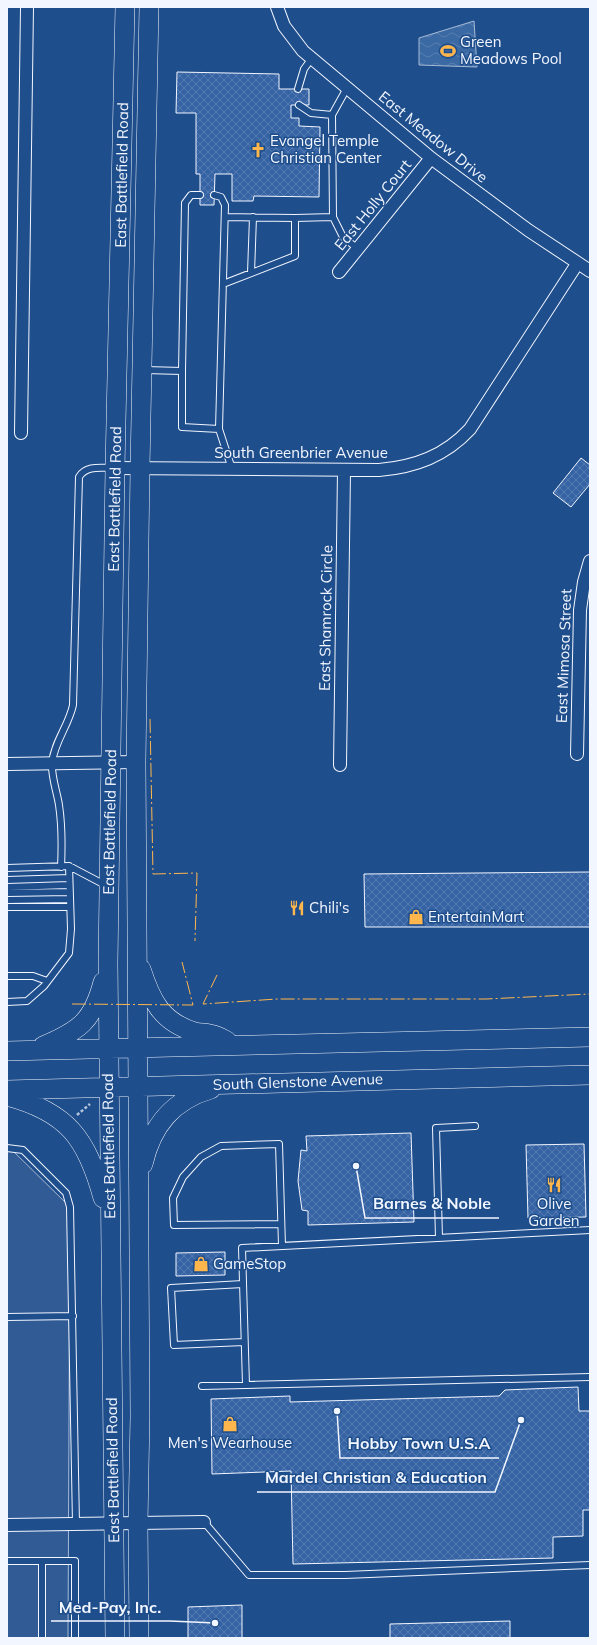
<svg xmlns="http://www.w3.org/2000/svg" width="597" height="1645" font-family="Mulish,sans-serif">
	<defs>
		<pattern id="water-waves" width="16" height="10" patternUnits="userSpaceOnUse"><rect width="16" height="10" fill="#3b69a3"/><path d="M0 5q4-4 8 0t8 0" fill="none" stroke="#587fb1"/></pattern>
		<pattern id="building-cross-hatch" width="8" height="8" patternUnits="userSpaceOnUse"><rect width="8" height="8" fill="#3563a3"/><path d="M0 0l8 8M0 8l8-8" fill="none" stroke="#537ab1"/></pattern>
	</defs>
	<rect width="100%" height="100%" fill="#1f4e8c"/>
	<path fill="#305b95" stroke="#a8bbd7" d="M7 1145 70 1207 68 1638H7Z"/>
	<path fill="url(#water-waves)" stroke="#a8bbd7" d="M474 21 477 67 419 65V38Z"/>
	<path fill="url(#building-cross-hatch)" stroke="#f2f6ff" d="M177 72 279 74V89H309V105H291V118H299V126L320 127 319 197 254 196 253 201H232V174H215L214 205H200V174H196V113H176Z
		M581 458 590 465V484L571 507 553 493Z
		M590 872V927H365L364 874Z
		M411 1133 414 1222 308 1225V1211L302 1210 298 1181 301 1150 307 1151 306 1136Z
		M584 1144 586 1217 528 1218 526 1145Z
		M225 1252V1275L176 1276V1253Z
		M578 1387 579 1411H590V1510H583V1536L553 1537V1558L293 1564 291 1471 212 1474 211 1399 290 1396V1402L499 1396 505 1390Z
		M242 1605V1638H188V1607Z
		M510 1621V1638H390V1624Z"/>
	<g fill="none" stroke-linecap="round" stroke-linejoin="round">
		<defs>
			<path id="service" d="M298 89 304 69 312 58
				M299 105 311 113 332 115
				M214 195 221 197 225 205 219 429
				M333 217 343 237 358 249
				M295 218 333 217 332 115 347 88
				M251 273 253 217
				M223 284 295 256V218L225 217
				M145 370 182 371V427L219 429 232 469
				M182 371 185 203 191 195H200
				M61 867C62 846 62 825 59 805 57 792 51 776 52 763 54 742 69 725 73 705L79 477C86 465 101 468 113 468
				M7 868 69 866 107 886
				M7 880 69 878
				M7 887 69 885
				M7 893 69 892
				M7 900 70 899
				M7 907H70
				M7 976H33L47 981
				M7 1002 27 1001 44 986 69 953 71 929 69 866
				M7 1148 23 1150 66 1193 70 1207 76 1524
				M281 1224 174 1225 173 1198 183 1177 201 1157 221 1146 279 1144C280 1178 281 1212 282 1246
				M439 1238 436 1128 475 1126
				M243 1284 171 1288 174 1345 244 1342
				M7 1317 73 1316
				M246 1385 242 1248 590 1230
				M202 1386 590 1377
				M204 1522 249 1575H345L590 1565
				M7 1561H75V1638
				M42 1638V1561"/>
			<path id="minor" d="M277 7 284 26 303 51 431 158 528 230 590 271
				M339 272 431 158
				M21 433 27 7
				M115 468 379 470C415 467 445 456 470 429L577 264
				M577 754 580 610 584 582 590 561
				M7 764 136 762
				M340 765 344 471
				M7 1525 204 1522"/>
			<path id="primary" d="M141 969C151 1000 161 1022 195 1032 200 1033 205 1033 210 1034 216 1035 222 1038 227 1041
				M43 1046C79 1031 93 1021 103 982
				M7 1051 590 1037
				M7 1090 590 1075
				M7 1096C68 1112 87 1139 103 1198
				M143 1164C152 1125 173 1100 211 1089
				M115 1638 108 963 115 468 125 7
				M139 1638 138 1523 140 1416 136 762 140 468 149 7"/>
		</defs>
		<use href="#service" stroke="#f2f6ff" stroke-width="8"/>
		<use href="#minor" stroke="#f2f6ff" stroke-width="14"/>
		<use href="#primary" stroke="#f2f6ff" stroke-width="20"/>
		<path stroke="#b3c4dc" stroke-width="2.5" stroke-dasharray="3 2" stroke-linecap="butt" d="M77 1115 90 1104"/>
		<use href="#service" stroke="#1f4e8c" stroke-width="6"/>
		<use href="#minor" stroke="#1f4e8c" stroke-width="12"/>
		<use href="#primary" stroke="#1f4e8c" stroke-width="19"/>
		<path stroke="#ffb74d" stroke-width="1" stroke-dasharray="14 3 2 3" stroke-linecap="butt" d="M150 719 153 874 197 873 195 941
			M217 975 203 1004 277 999H486L590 994
			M72 1004 193 1005 182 962"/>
	</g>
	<defs>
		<symbol id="stadium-bare" viewBox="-9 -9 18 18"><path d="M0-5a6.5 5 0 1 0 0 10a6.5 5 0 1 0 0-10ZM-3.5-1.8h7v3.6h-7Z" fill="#ffb74d" stroke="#1f4e8c" stroke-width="2.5" paint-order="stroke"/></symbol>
		<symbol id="church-bare" viewBox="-9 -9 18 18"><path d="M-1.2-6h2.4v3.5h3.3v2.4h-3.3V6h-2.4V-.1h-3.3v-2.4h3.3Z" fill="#ffb74d" stroke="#1f4e8c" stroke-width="2.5" paint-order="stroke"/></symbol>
		<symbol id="restaurant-bare" viewBox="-9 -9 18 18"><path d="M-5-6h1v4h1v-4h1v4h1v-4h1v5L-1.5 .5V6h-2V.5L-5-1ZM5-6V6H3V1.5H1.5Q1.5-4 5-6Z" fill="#ffb74d" stroke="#1f4e8c" stroke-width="2.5" paint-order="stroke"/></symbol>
		<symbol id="shop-bare" viewBox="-9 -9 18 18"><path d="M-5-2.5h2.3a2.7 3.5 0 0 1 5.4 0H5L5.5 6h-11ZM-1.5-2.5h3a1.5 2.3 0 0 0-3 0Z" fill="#ffb74d" stroke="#1f4e8c" stroke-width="2.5" paint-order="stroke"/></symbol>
	</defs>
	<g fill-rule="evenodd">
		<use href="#stadium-bare" x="437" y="40" width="22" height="22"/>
		<use href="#church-bare" x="247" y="139" width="22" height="22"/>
		<use href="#restaurant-bare" x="286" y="897" width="22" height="22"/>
		<use href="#shop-bare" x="405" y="906" width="22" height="22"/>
		<use href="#restaurant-bare" x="543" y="1174" width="22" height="22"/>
		<use href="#shop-bare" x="190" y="1253" width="22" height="22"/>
		<use href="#shop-bare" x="219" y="1413" width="22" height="22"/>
	</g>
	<g text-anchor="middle" stroke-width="3" stroke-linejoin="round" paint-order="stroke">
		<g font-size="15" fill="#f2f6ff" stroke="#1f4e8c" text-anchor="start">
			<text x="460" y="47">Green<tspan x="460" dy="17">Meadows Pool</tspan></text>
			<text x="270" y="146">Evangel Temple<tspan x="270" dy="17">Christian Center</tspan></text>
			<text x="309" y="913">Chili's</text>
			<text x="428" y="922">EntertainMart</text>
			<text x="554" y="1209" text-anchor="middle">Olive<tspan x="554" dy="17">Garden</tspan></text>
			<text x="213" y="1269">GameStop</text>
			<text x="230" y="1448" text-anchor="middle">Men's Wearhouse</text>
		</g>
		<g font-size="15" fill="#f2f6ff" stroke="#1f4e8c">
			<text transform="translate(433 137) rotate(39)" y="5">East Meadow Drive</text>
			<text transform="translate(122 175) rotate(-89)" y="5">East Battlefield Road</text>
			<text transform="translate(373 205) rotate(-51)" y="5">East Holly Court</text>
			<text x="301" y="458">South Greenbrier Avenue</text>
			<text transform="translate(115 499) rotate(-89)" y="5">East Battlefield Road</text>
			<text transform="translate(326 618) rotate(-89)" y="5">East Shamrock Circle</text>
			<text transform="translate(564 656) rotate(-88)" y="5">East Mimosa Street</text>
			<text transform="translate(110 822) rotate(-89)" y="5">East Battlefield Road</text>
			<text transform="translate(298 1082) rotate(-2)" y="5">South Glenstone Avenue</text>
			<text transform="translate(109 1146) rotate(-91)" y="5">East Battlefield Road</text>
			<text transform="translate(113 1470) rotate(-91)" y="5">East Battlefield Road</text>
		</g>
	</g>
	<path fill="none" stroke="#f2f6ff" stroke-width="1.5" d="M356 1166L365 1218H499M337 1411L340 1458H499M521 1420L495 1492H257M215 1623L170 1621H51"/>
	<g fill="#f2f6ff" stroke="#1f4e8c" stroke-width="1.5">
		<circle cx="356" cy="1166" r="4"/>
		<circle cx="337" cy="1411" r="4"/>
		<circle cx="521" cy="1420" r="4"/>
		<circle cx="215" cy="1623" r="4"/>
	</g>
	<g font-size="16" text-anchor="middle" font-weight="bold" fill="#f2f6ff" stroke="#1f4e8c" stroke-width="3" stroke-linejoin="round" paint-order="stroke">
		<text x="432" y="1209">Barnes &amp; Noble</text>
		<text x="419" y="1449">Hobby Town U.S.A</text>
		<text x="376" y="1483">Mardel Christian &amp; Education</text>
		<text x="110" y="1613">Med-Pay, Inc.</text>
	</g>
	<rect width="597" height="1645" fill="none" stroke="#f2f6ff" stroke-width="16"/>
</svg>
